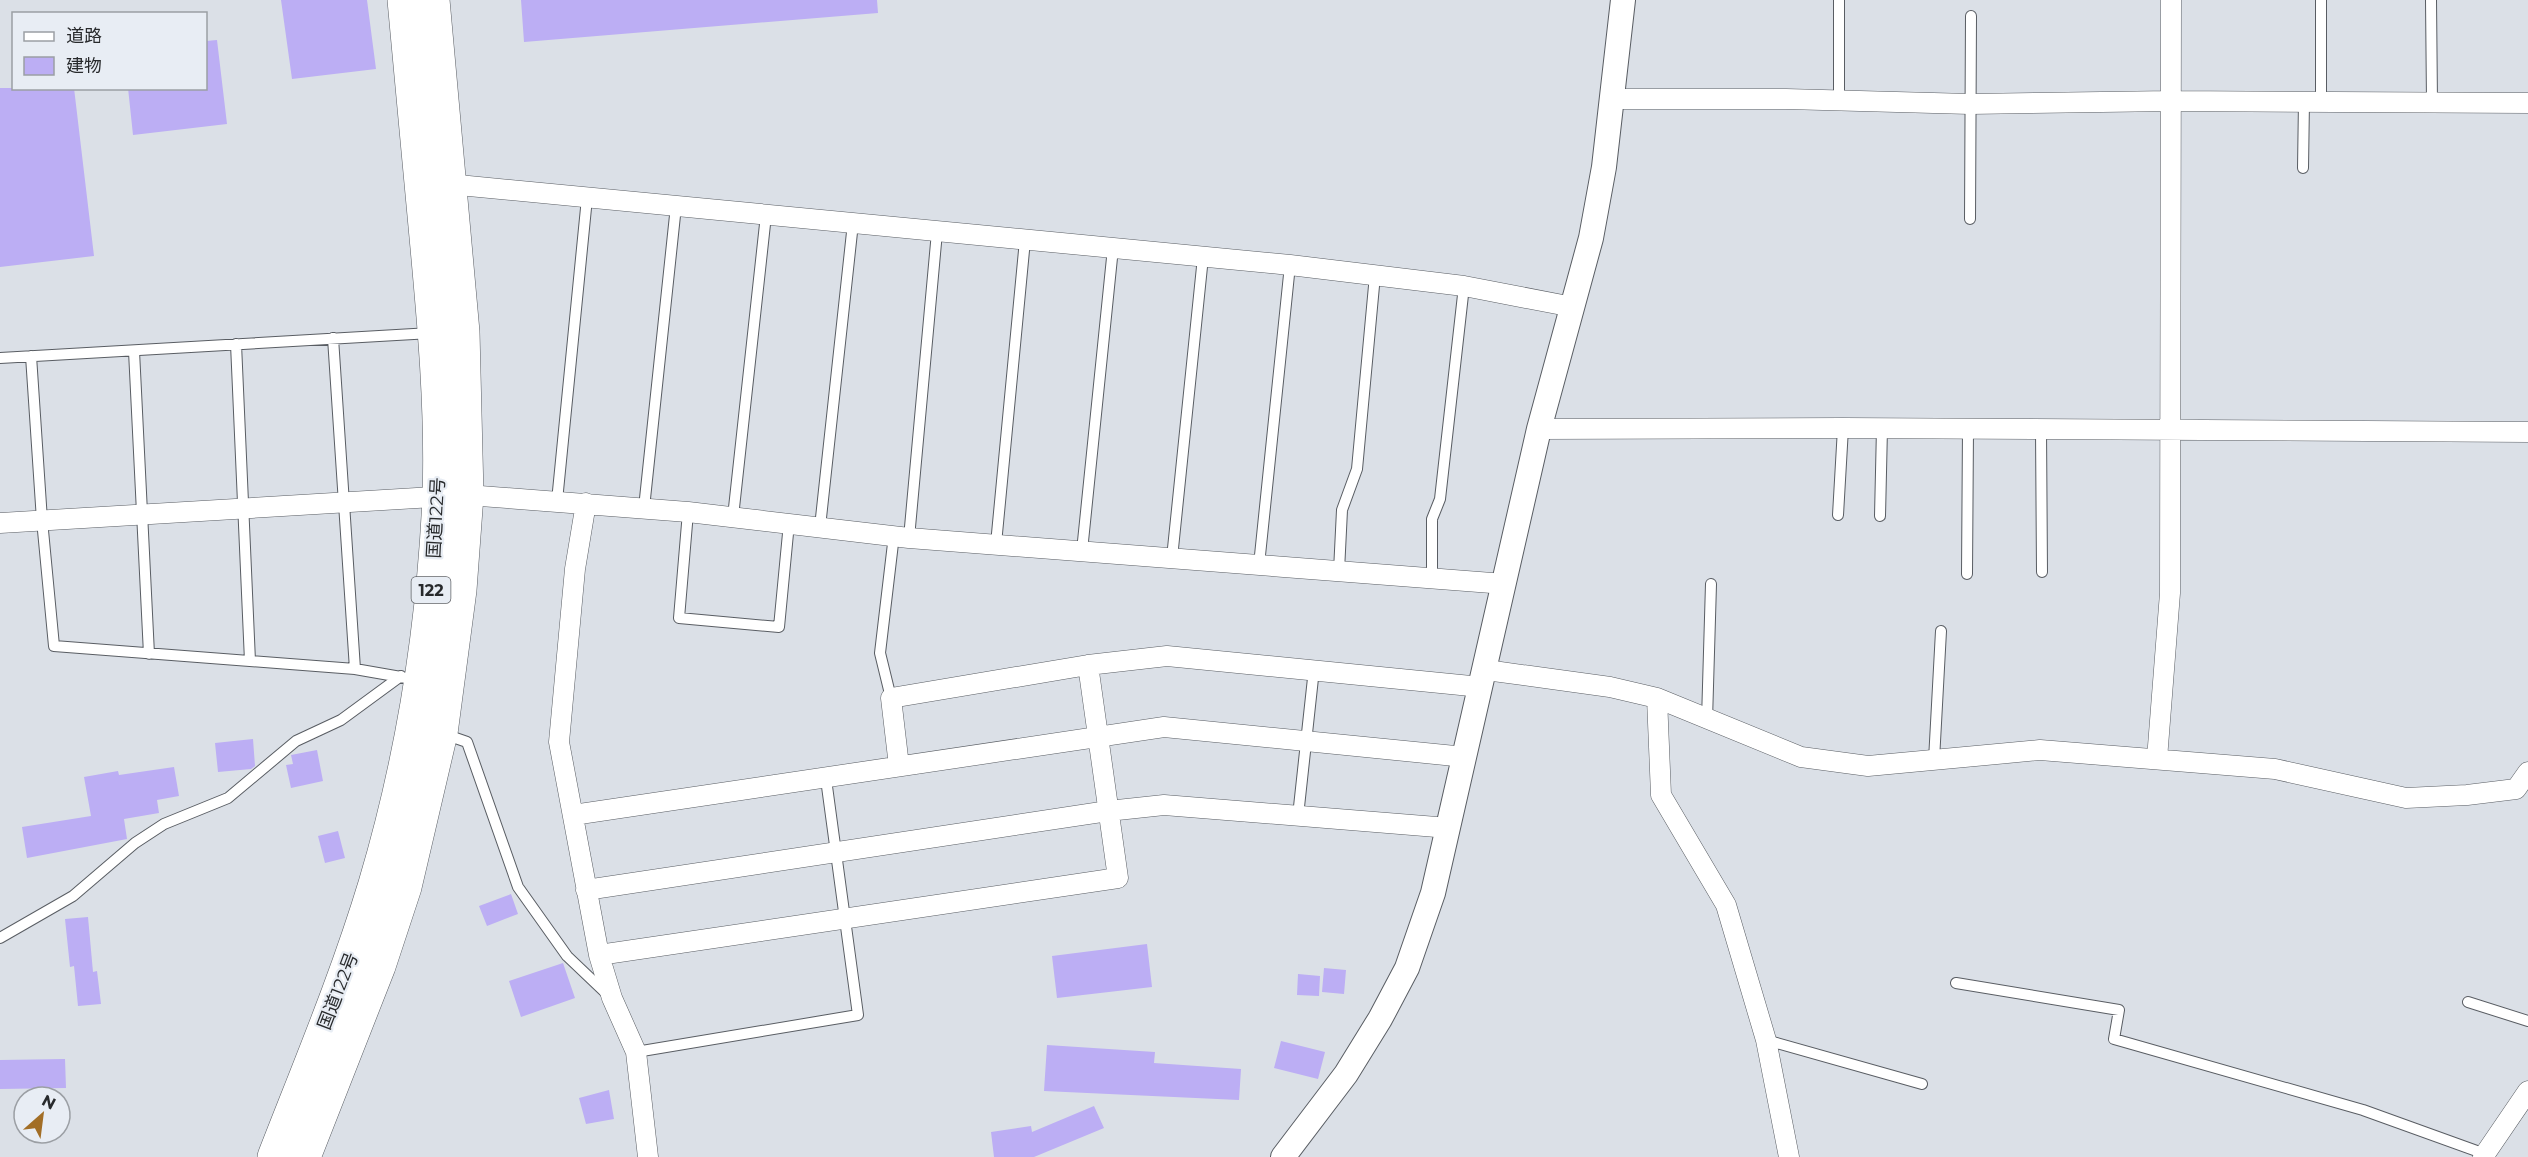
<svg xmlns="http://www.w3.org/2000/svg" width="2528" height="1157" font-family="Montserrat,'Noto Sans JP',sans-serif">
	<rect width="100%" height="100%" fill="#dbe0e7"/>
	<path fill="#bcaef4" d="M281 0H367L376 69 292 79Z
		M521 0H877L878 13 524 42Z
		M217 40 227 124 133 135 128 88H206V41Z
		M0 88H74L94 256 0 267Z
		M253 739 255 766 251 769 218 772 215 743Z
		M317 750 323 781 291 788 286 765 293 764 291 755Z
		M174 767 179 796 157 800 159 813 124 819 127 839 27 858 22 827 91 816 84 777 118 771 119 775Z
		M338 831 345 858 325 863 318 836Z
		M511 894 518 914 487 926 479 906Z
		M88 917 93 972 97 971 101 1004 78 1006 74 966 70 967 65 919Z
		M1147 944 1152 987 1057 998 1052 956Z
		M563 963 575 998 521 1017 509 981Z
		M1324 968 1346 970 1344 994 1322 992Z
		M1298 974 1320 976 1319 996 1297 995Z
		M1281 1041 1325 1052 1318 1079 1274 1068Z
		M1047 1045 1155 1052 1154 1063 1241 1069 1239 1100 1044 1091Z
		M65 1059 66 1088 0 1089V1060Z
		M609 1090 614 1119 586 1124 579 1098Z
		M1094 1106 1104 1128 1034 1157H994L991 1132 1031 1126 1032 1132Z"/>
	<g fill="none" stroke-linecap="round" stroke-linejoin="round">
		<defs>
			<path id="service" d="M1839 0V101
				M2321 0V102
				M2431 0 2432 102
				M2303 168 2304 101
				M1970 219 1971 16
				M333 338 355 669
				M236 344 250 661
				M134 351 149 654
				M31 356 42 520 54 646 355 669 418 680
				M0 358 431 333
				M2041 430 2042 572
				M557 501 587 198
				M644 508 676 206
				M688 512 679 618 779 627 789 523
				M1838 515 1843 428
				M1880 516 1882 428
				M733 517 766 215
				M820 527 853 223
				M909 538 937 232
				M996 544 1025 240
				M1082 551 1113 248
				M1172 558 1203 257
				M1259 565 1290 265
				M1339 571 1342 510 1357 469 1375 275
				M1967 574 1968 429
				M1432 579V519L1440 499 1464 286
				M891 698 880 653 894 535
				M1707 720 1711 584
				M444 734 467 742 518 887 567 956 609 996
				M1934 760 1941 631
				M1298 816 1314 669
				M0 938 73 896 135 843 164 824 228 798 296 741 341 720 401 676
				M1956 983 2119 1010 2114 1039 2363 1110 2485 1154
				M2468 1002 2528 1021
				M1766 1040 1922 1084
				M636 1052 858 1015 826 779"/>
			<path id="minor" d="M1613 99H1786L1970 104 2171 101 2528 103
				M448 184 1290 265 1464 286 1573 307
				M1539 429 1843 428 2528 432
				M586 503 575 569 559 742 599 955 612 998 636 1052 648 1157
				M0 523 467 495 688 512 909 538 1505 584
				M1486 670 1610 687 1657 698 1801 757 1868 766 2040 750 2275 769 2406 798 2467 795 2516 789 2528 772
				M1657 698 1661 795 1726 905 1766 1040 1789 1157
				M2157 759 2170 593 2171 0
				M899 766 891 698 1088 665 1167 656 1481 687
				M573 815 1164 727 1465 757
				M586 890 1108 811 1164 805 1449 828
				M599 955 1118 878 1088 665
				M2483 1157 2528 1091"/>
			<path id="tertiary" d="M1283 1157 1346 1074 1380 1019 1407 968 1433 893 1539 429 1591 238 1604 167 1623 0"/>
			<path id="trunk" d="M274 1157C309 1067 347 977 375 884 412 760 433 627 439 498 442 411 434 323 426 237 419 158 411 79 404 0
				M304 1157 379 966 405 887 441 733 460 590 467 495 463 332 433 0"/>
		</defs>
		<use href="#service" stroke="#595d63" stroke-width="12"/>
		<use href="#minor" stroke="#595d63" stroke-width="21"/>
		<use href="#tertiary" stroke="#595d63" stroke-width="26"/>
		<use href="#trunk" stroke="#595d63" stroke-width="34"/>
		<use href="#service" stroke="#fff" stroke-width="10"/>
		<use href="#minor" stroke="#fff" stroke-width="20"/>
		<use href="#tertiary" stroke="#fff" stroke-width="24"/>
		<use href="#trunk" stroke="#fff" stroke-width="33"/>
	</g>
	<g text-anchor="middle" stroke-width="4.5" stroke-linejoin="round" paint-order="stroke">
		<rect fill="#e8edf4" stroke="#626468" stroke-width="1.5" x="411.5" y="577" width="39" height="26" rx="4.5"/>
		<g font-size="16" font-weight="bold" fill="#282a2c">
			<text x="431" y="596">122</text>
		</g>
		<g font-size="18" fill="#282a2c" stroke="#e8edf4">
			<text transform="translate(436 518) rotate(-87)" y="6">国道122号</text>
			<text transform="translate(338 991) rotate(-69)" y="6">国道122号</text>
		</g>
	</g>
	<rect x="12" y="12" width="195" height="78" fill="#e8edf4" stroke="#9b9fa4" stroke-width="1.5"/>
	<rect x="24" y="32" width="30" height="9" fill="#ffffff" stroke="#9b9fa4" stroke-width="1.5"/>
	<text x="66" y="42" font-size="18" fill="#282a2c">道路</text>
	<rect x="24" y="57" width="30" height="18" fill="#bcaef4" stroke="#9b9fa4" stroke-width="1.5"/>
	<text x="66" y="72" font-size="18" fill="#282a2c">建物</text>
	<g transform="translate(42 1115) rotate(28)"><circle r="28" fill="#e8edf4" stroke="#9b9fa4" stroke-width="1.5"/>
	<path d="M0-4.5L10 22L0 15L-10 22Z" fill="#a26e26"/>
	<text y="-9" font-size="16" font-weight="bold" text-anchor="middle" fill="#282a2c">N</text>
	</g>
</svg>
